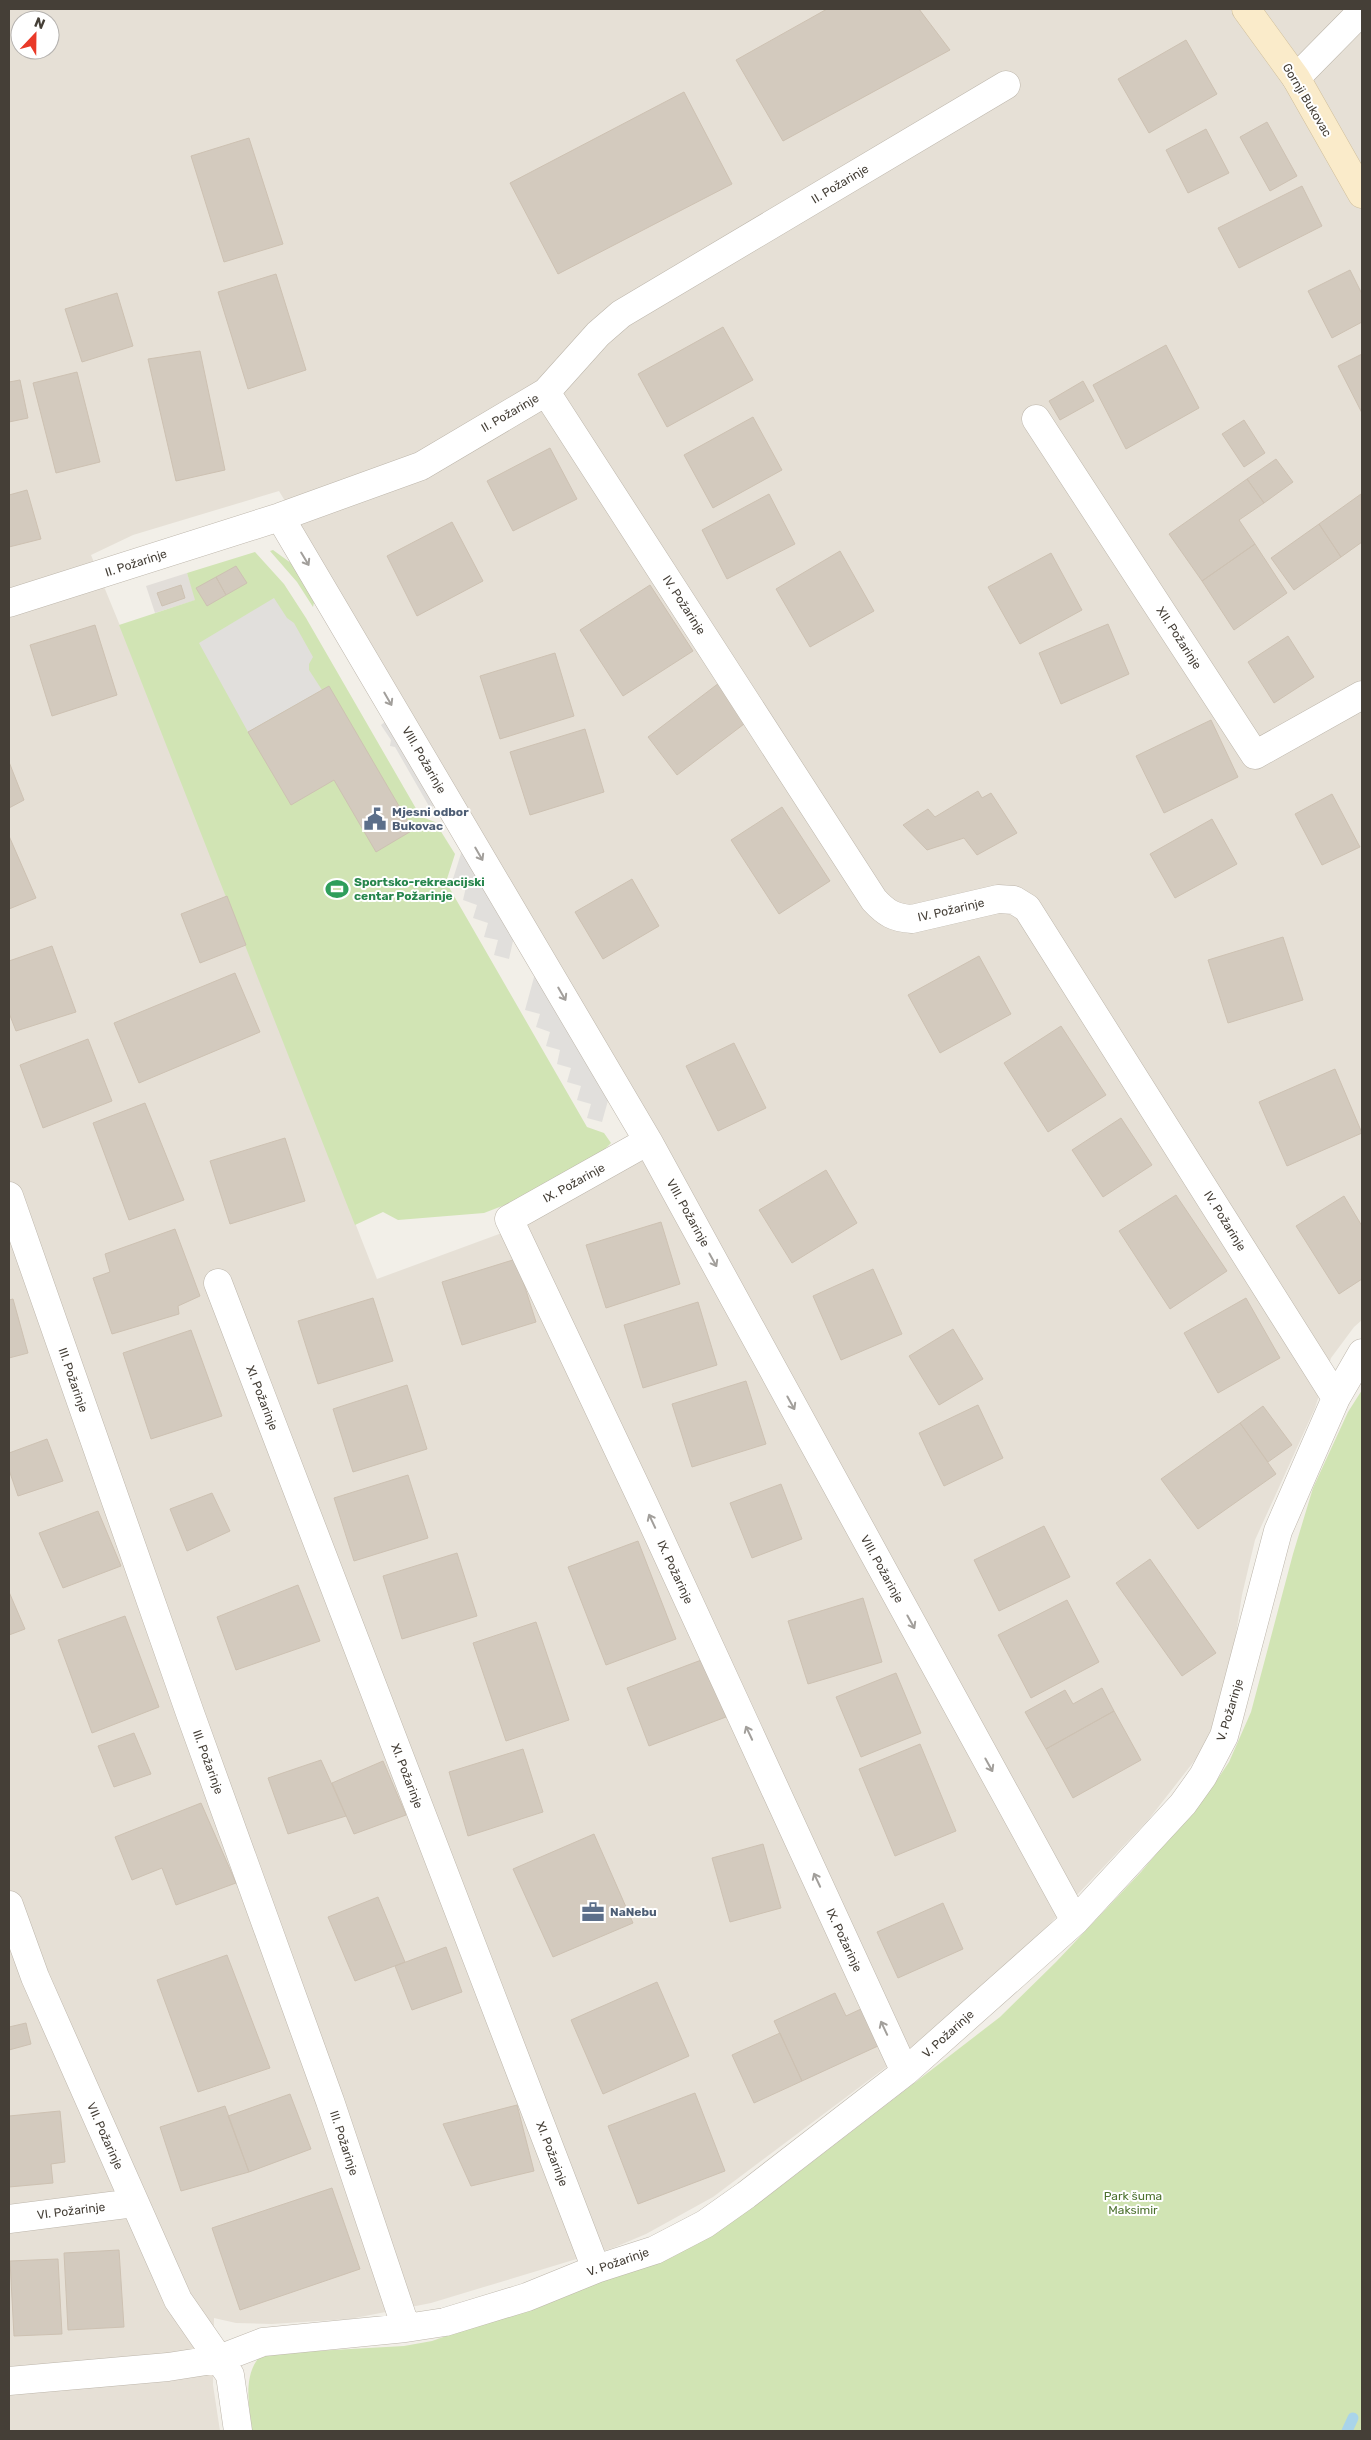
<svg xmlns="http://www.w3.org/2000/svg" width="1371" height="2440" font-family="Rubik,sans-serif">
	<rect width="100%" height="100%" fill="#f2efe8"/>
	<path fill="#e6e0d6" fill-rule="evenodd" d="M9 9H1362V1320L1354 1327 1331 1358 1315 1408 1255 1540 1242 1595 1229 1679 1215 1723 1202 1751 1149 1819 1040 1934 961 2011 713 2197 646 2234 613 2248 431 2303 350 2319 272 2324 236 2323 214 2318 213 2385 220 2431H9ZM20 20H50V50H20ZM279 491 348 606 659 1147 532 1222 377 1279 153 706 91 555 133 535Z"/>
	<path fill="#e2ded9" d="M187 573 196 600 155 613 146 586Z"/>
	<path fill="#d1e4b4" d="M273 550 295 566 315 598 313 607 297 582 270 551Z
		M255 552 284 584 306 618 418 812 422 817 435 822 455 854 446 882 587 1127 604 1133 611 1143 602 1152 523 1198 484 1213 398 1220 383 1212 355 1225 119 625 195 600 187 573Z
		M1362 1390V2431H252C249 2405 242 2374 262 2354L404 2346 432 2341 676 2255 716 2232 768 2196 1000 2017 1056 1962 1141 1872 1211 1789 1229 1762 1251 1712 1293 1554 1313 1488 1348 1412Z"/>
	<path fill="#e1dfdc" d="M274 598 287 618 294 623 313 657 309 664V670L322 690 248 732 199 643Z
		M391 717 440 802 430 808 395 747 390 746 391 740 381 725Z
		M464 844 515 932 509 959 494 955 498 940 484 937 488 923 473 918 477 905 463 900 466 887 452 882Z
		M536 970 609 1097 602 1122 587 1118 591 1104 577 1100 581 1086 567 1082 571 1068 557 1064 560 1050 546 1046 550 1032 536 1027 540 1014 525 1010Z"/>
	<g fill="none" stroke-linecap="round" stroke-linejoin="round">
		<path stroke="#a9d4ea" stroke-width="11" d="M1347 2431 1353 2418"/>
	</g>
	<path fill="#d3cabe" stroke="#cdc1b2" d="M827 9H919L950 50 783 141 736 60Z
		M1186 40 1217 94 1149 133 1118 79Z
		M684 92 732 184 558 274 510 183Z
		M1267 122 1297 176 1270 191 1240 137Z
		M1206 129 1229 173 1188 193 1166 150Z
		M249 138 283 244 224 262 191 156Z
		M1302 186 1322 226 1239 268 1218 228Z
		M1350 270 1362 294V322L1332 338 1308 291Z
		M276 274 306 370 248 389 218 292Z
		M117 293 133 346 82 362 65 309Z
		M723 327 753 380 667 427 638 374Z
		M1166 345 1199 408 1126 449 1093 385Z
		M200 351 225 470 176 481 148 359Z
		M1362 354V413L1338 366Z
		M77 372 100 462 56 473 33 383Z
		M20 380 28 418 9 422V382Z
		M1083 381 1094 401 1060 420 1049 401Z
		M753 417 782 470 713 508 684 455Z
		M1244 420 1265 453 1244 467 1222 434Z
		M550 448 577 499 513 531 487 481Z
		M1276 459 1293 482 1264 503 1247 479Z
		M1247 479 1264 503 1239 520 1255 544 1202 581 1169 534Z
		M27 490 41 539 9 547V495Z
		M769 494 795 544 727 579 702 530Z
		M1361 494 1362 542 1341 557 1319 524Z
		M452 522 483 581 417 616 387 556Z
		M1319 524 1341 557 1294 590 1271 558Z
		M1255 544 1287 593 1234 630 1202 581Z
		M840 551 874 611 810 647 776 589Z
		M1051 553 1082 610 1020 644 988 587Z
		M236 566 247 583 226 595 216 577Z
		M216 577 226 595 207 606 196 588Z
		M181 585 185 598 162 606 157 593Z
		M650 585 693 651 623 696 580 630Z
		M1108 624 1129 674 1061 704 1039 653Z
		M95 625 117 695 52 716 30 645Z
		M1288 636 1314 677 1274 703 1248 662Z
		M555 653 574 716 500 739 480 676Z
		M719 683 748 721 677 775 648 737Z
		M329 686 413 830 376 852 334 780 291 805 248 732Z
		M1211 720 1238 777 1164 813 1136 756Z
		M585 729 604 792 530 815 510 752Z
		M9 762 24 800 9 808Z
		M978 791 982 798 991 793 1017 833 977 855 964 838 927 850 903 825 928 809 935 817Z
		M1332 794 1360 847 1322 865 1295 814Z
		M782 807 830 881 779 914 731 840Z
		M1212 819 1237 864 1175 898 1150 854Z
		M9 836 36 898 9 909Z
		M632 879 659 926 603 959 575 912Z
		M227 896 246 945 200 963 181 914Z
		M1283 937 1303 1000 1228 1023 1208 960Z
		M52 946 76 1012 16 1031 9 1013V961Z
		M979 956 1011 1014 940 1053 908 995Z
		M235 973 260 1032 139 1083 114 1023Z
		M1061 1026 1106 1095 1048 1132 1004 1063Z
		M88 1039 112 1101 43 1128 20 1065Z
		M734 1043 766 1108 718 1131 686 1066Z
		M1335 1069 1362 1133 1287 1166 1259 1102Z
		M145 1103 184 1200 129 1220 93 1123Z
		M1121 1118 1152 1165 1103 1197 1072 1150Z
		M285 1138 305 1201 230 1224 210 1161Z
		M826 1170 857 1223 792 1263 759 1210Z
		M1176 1195 1227 1271 1170 1309 1119 1231Z
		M1344 1196 1362 1226V1279L1339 1294 1296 1226Z
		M661 1222 680 1284 606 1308 586 1245Z
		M175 1229 200 1296 178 1306 179 1314 112 1334 93 1278 110 1272 105 1254Z
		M516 1259 536 1322 462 1345 442 1282Z
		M873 1269 902 1334 841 1360 813 1296Z
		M373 1298 393 1361 318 1384 298 1321Z
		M1246 1298 1280 1358 1218 1393 1184 1333Z
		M13 1299 28 1353 9 1358V1300Z
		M698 1302 717 1365 643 1388 624 1325Z
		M953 1329 983 1379 939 1405 909 1356Z
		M191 1330 222 1416 151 1439 123 1353Z
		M746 1381 766 1444 692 1467 672 1404Z
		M407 1385 427 1449 353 1472 333 1409Z
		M978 1405 1003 1458 944 1486 919 1433Z
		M1263 1406 1292 1445 1268 1462 1240 1423Z
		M1240 1423 1276 1474 1198 1529 1161 1479Z
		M47 1439 63 1481 18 1496 9 1470V1453Z
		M408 1475 428 1538 354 1561 334 1498Z
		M781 1484 802 1539 752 1558 730 1503Z
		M212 1493 230 1531 187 1551 170 1509Z
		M98 1511 121 1566 63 1588 39 1533Z
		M1044 1526 1070 1577 999 1611 974 1560Z
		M638 1541 676 1639 606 1665 568 1567Z
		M457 1553 477 1616 402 1639 383 1576Z
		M1150 1559 1216 1653 1182 1676 1116 1583Z
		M298 1585 320 1641 236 1670 217 1617Z
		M9 1592 25 1629 9 1635Z
		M863 1598 882 1662 808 1684 788 1621Z
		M1067 1600 1099 1662 1031 1698 998 1635Z
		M125 1616 159 1707 92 1733 58 1640Z
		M536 1622 569 1720 506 1741 473 1643Z
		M704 1659 726 1717 649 1746 627 1688Z
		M896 1673 921 1733 861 1757 836 1697Z
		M1102 1688 1114 1711 1046 1749 1025 1712 1065 1690 1073 1704Z
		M1114 1711 1141 1760 1073 1798 1046 1749Z
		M134 1733 151 1774 114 1787 98 1746Z
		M920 1744 956 1831 895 1856 859 1769Z
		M523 1749 543 1812 468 1836 449 1772Z
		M321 1760 346 1816 288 1834 268 1778Z
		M383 1761 406 1815 354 1834 332 1783Z
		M201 1803 236 1883 176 1905 162 1868 132 1880 115 1837Z
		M594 1834 633 1923 553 1957 513 1869Z
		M763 1844 781 1908 730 1922 712 1858Z
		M378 1897 405 1962 355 1981 328 1917Z
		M943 1903 963 1949 898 1978 877 1932Z
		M446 1947 462 1992 412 2010 395 1966Z
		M227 1955 270 2068 198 2092 157 1980Z
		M657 1982 689 2056 603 2094 571 2020Z
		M835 1993 846 2016 861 2009 878 2046 802 2081 774 2021Z
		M26 2023 31 2044 9 2050V2027Z
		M780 2033 802 2081 754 2103 732 2055Z
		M695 2093 725 2171 638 2204 608 2126Z
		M290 2094 311 2149 249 2172 228 2116Z
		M517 2105 534 2171 471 2186 443 2124Z
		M225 2106 249 2172 181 2191 160 2127Z
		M60 2111 65 2162 51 2164 53 2183 9 2187V2116Z
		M332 2188 360 2269 240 2310 212 2228Z
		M119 2250 124 2327 68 2330 64 2253Z
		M58 2259 62 2334 14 2336 10 2261Z"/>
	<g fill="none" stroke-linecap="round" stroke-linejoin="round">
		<defs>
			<path id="street" d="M1296 78 1362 11
				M546 392 874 900C886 913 894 918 912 919L998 899 1014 900 1027 908 1336 1398
				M1036 419 1255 755 1362 695
				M280 517 648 1141 1075 1921
				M9 603 280 517 421 466 546 392 598 334 621 314 1006 85
				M648 1141 509 1219 644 1504 905 2072
				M9 1196 190 1713 330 2101 406 2328
				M218 1283 596 2269
				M9 1905 35 1977 178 2300 230 2375 238 2431
				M9 2219 134 2203
				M9 2381 168 2367 219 2359 263 2342 406 2328 445 2322 527 2297 596 2269 655 2250 705 2224 746 2195 905 2072 1075 1921 1183 1804 1203 1776 1224 1736 1278 1531 1336 1398 1362 1353"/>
			<path id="secondary" d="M1246 9 1296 78 1362 194"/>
		</defs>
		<use href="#street" stroke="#bdb6ab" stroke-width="29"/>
		<use href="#secondary" stroke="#cfbe9b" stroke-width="29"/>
		<use href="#street" stroke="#fff" stroke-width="28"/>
		<use href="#secondary" stroke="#faebca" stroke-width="28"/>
	</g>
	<defs><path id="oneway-shaft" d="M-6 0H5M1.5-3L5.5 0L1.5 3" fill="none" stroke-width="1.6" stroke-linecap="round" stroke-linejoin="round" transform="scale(1.25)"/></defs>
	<g stroke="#a29f9b">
		<use href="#oneway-shaft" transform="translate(305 559) rotate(59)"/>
		<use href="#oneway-shaft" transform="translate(388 699) rotate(60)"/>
		<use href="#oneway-shaft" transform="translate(479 854) rotate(60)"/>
		<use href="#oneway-shaft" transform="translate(562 994) rotate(60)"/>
		<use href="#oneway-shaft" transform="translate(713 1260) rotate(61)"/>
		<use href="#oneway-shaft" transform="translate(791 1403) rotate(61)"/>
		<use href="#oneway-shaft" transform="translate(652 1521) rotate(-115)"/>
		<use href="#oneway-shaft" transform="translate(911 1622) rotate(61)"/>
		<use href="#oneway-shaft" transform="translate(749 1733) rotate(-115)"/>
		<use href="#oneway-shaft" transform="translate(989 1765) rotate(61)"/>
		<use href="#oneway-shaft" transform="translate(817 1880) rotate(-115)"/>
		<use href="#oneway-shaft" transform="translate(884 2028) rotate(-115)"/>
	</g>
	<defs>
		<symbol id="civic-bare" viewBox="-9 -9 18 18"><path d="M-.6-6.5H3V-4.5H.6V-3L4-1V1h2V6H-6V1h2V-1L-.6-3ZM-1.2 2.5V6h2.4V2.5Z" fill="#5c6f8a" stroke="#fff" stroke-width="2.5" paint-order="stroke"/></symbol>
		<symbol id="stadium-bare" viewBox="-9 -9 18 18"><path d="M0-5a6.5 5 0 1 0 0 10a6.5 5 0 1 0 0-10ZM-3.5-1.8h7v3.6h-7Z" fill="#2e9e5b" stroke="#fff" stroke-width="2.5" paint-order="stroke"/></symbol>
		<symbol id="office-bare" viewBox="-9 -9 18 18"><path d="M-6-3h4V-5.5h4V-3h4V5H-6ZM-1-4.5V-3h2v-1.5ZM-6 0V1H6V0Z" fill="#5c6f8a" stroke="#fff" stroke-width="2.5" paint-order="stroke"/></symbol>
	</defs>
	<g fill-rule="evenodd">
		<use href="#civic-bare" x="359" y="803" width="32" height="32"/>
		<use href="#stadium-bare" x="321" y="873" width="32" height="32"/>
		<use href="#office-bare" x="577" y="1896" width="32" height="32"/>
	</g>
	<g text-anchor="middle" stroke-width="4" stroke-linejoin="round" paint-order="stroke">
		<g font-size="12" fill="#453f37" stroke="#fff">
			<text transform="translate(1307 100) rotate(59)" y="4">Gornji Bukovac</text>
			<text transform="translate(840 184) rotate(-31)" y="4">II. Požarinje</text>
			<text transform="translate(510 413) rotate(-30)" y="4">II. Požarinje</text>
			<text transform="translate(136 563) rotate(-18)" y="4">II. Požarinje</text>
			<text transform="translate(684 605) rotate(57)" y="4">IV. Požarinje</text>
			<text transform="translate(1179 638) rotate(57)" y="4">XII. Požarinje</text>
			<text transform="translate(424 760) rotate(60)" y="4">VIII. Požarinje</text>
			<text transform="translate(951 910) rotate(-13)" y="4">IV. Požarinje</text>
			<text transform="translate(574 1183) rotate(-29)" y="4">IX. Požarinje</text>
			<text transform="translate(688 1213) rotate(61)" y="4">VIII. Požarinje</text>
			<text transform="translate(1225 1221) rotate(58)" y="4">IV. Požarinje</text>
			<text transform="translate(73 1380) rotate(71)" y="4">III. Požarinje</text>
			<text transform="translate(262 1398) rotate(69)" y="4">XI. Požarinje</text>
			<text transform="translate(882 1569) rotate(61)" y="4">VIII. Požarinje</text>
			<text transform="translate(675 1572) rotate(65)" y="4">IX. Požarinje</text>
			<text transform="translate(1230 1710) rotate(-73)" y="4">V. Požarinje</text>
			<text transform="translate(208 1762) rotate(70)" y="4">III. Požarinje</text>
			<text transform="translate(407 1776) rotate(69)" y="4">XI. Požarinje</text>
			<text transform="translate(844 1940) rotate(65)" y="4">IX. Požarinje</text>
			<text transform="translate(948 2034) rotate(-42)" y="4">V. Požarinje</text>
			<text transform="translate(105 2136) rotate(66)" y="4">VII. Požarinje</text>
			<text transform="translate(344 2143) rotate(72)" y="4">III. Požarinje</text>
			<text transform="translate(552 2154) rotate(69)" y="4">XI. Požarinje</text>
			<text transform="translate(71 2211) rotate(-7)" y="4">VI. Požarinje</text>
			<text transform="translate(618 2262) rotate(-19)" y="4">V. Požarinje</text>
		</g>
		<g font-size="12" font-weight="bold" fill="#4e5e75" stroke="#fff" text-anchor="start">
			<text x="392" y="816">Mjesni odbor<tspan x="392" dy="14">Bukovac</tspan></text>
			<text x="610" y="1916">NaNebu</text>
		</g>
		<g font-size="12" font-weight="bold" fill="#27864d" stroke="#fff" text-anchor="start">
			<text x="354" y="886">Sportsko-rekreacijski<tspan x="354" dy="14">centar Požarinje</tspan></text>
		</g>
		<g font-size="12" fill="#4d722f" stroke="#fff">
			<text x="1133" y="2200">Park šuma<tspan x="1133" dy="14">Maksimir</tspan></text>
		</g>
	</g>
	<rect width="1371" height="2440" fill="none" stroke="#453f37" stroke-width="20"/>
	<g transform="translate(35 35) rotate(22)"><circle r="24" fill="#ffffff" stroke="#b5b2af"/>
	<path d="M0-4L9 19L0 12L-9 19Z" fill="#e93928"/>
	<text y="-8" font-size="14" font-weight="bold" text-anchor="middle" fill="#453f37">N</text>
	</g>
</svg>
